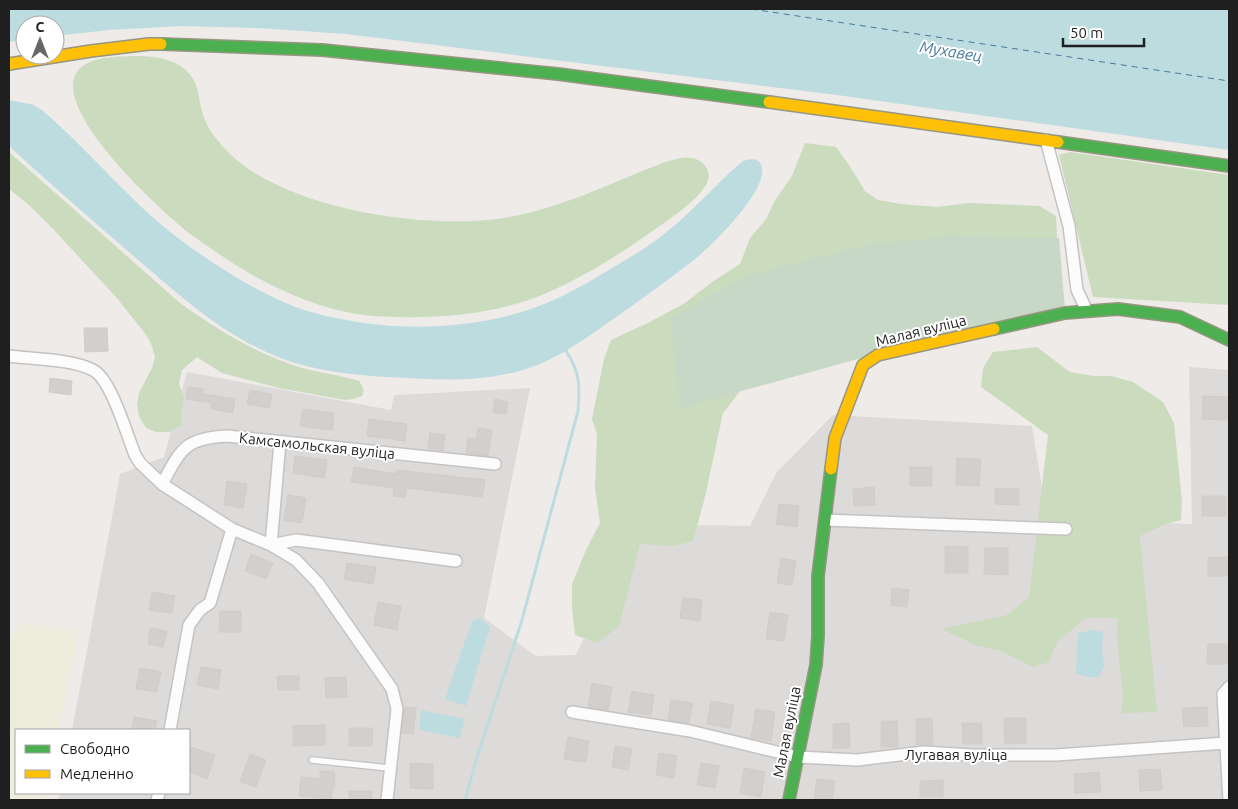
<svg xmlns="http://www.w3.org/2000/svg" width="1238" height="809" font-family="Ubuntu,sans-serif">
	<rect width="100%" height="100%" fill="#eeebe8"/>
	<path fill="#dddbd9" d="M1189 367 1229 370V800H58L60 793H189V730H72L120 474 164 457 187 372 391 410 394 395 530 388 484 618 536 656 576 655 637 524 750 526 776 473 833 415 1032 426 1047 519 1192 524Z"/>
	<path fill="#eeecdc" d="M24 623 79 630 59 730H16V793H46L44 800H9V638Z"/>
	<path fill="#cbdbbe" d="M135 56C159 56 186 60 196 85 199 93 199 102 202 111 206 128 218 142 230 154 288 210 428 230 504 218 560 209 613 182 665 162 673 160 683 156 692 158 705 160 713 173 706 185 695 203 668 220 651 232 615 258 561 291 519 303 471 317 423 319 374 316 334 313 293 297 258 278 236 266 214 251 193 236 167 217 31 95 86 64 99 56 121 57 135 56Z
		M805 143 836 147 849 165 865 191 878 200 901 204 937 207 968 203 1039 206 1056 216 1060 306 885 345 741 390 723 413 705 497 693 541 674 546 640 544 619 626 598 643 575 635 572 608V584L586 550 600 523 595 488 597 434 592 419 604 359 611 340 648 323 685 303 712 282 740 264 750 238 766 219 775 200 792 176Z
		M9 152 180 303C219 331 257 354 302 368 321 373 340 375 359 381 363 387 365 390 362 396L354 399 345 400 279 388 222 373 197 357 182 370 179 384 184 398 181 413 182 425 169 432H156L146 428 139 417 137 404 139 393 152 368 155 357 152 346 147 336 116 297 53 229 29 205 9 189Z
		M1070 152 1229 175V305L1093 297 1059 155Z
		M1037 347 1070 372 1093 376H1111L1133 382 1163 402 1174 423 1182 501 1181 520 1163 525 1140 536 1157 712 1121 713 1123 697 1117 638 1118 618H1086L1057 642 1049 662 1033 667 999 650 978 646 941 629 1007 615 1029 597 1048 435 981 387 983 368 993 352Z"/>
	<path fill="#c8d8c6" d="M948 236 1059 238 1065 309 912 344 680 408 670 318 744 277 867 245Z"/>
	<path fill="#bddce0" d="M9 9H1229V150L837 95 346 34 258 28 181 26 109 30 55 36V25H25V39L9 42Z
		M9 100 34 105 43 111C90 151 129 201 178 238 215 266 267 299 311 312 381 332 463 332 531 309 558 300 584 285 609 270 627 259 647 248 664 234 693 212 715 184 743 161 748 160 756 157 760 163 775 185 710 247 694 260 663 284 631 307 599 329 581 342 562 354 542 363 500 381 453 381 408 378 364 376 319 373 278 357 223 335 180 296 136 258 93 221 50 184 9 146Z
		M480 618 490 627 466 706 445 699 472 621Z
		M1092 630 1103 632 1102 654 1105 664 1099 677H1089L1076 674 1078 633Z
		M421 710 465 719 460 738 419 730Z"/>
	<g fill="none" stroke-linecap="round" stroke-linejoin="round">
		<path stroke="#bddce0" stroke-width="3" d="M465 800 478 754 522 620 578 411C580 386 580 372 566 351"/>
		<path stroke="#48799d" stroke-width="1" stroke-dasharray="6 5" stroke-linecap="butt" d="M751 9 1229 81"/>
	</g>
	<path fill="#d2cfcd" stroke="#d1ccc9" d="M84 328H107L108 351 85 352Z
		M50 378 72 381 71 395 49 392Z
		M188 387 203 389V394L235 399 233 413 211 409 212 403 186 399Z
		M250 390 272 394 269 408 247 404Z
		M1203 396 1227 397V420L1202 419Z
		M495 399 508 402 506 414 493 412Z
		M303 409 334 413 332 430 300 426Z
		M369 419 407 424 405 441 367 436Z
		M478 428 492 430 488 456 466 453 468 438 476 439Z
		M430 433 445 435 443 451 428 448Z
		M295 456 327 460 324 478 293 473Z
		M957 458 981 459 979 486 956 485Z
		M354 467 396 474V470L485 480 482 497 406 488 405 497 393 496 394 488 351 482Z
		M910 467H932V486H910Z
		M227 481 247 484 243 508 224 505Z
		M874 487 875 505 854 506 853 489Z
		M995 488 1019 489V505L995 504Z
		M288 495 306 498 302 523 284 520Z
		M1202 496H1226V516H1202Z
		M779 504 799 506 797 527 776 524Z
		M945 546 968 547V573H945Z
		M985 548H1008V575L984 574Z
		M251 554 273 563 266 579 245 571Z
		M1208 557H1229V576H1208Z
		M781 558 796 561 792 585 777 583Z
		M347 563 376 567 373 584 344 579Z
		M892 588 909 590 907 607 891 605Z
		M152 592 175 596 172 613 149 610Z
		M683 598 702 600 700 621 680 618Z
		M378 602 401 606 397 630 374 625Z
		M220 611H241V632H219Z
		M770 612 788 615 784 641 766 639Z
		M150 628 167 631 163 647 148 644Z
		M1208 644H1229V664H1207Z
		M201 667 221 670 218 689 197 685Z
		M140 668 161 672 157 692 136 689Z
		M277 676H299V690H278Z
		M346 677 347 697 326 698 325 678Z
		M592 683 612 687 608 710 588 707Z
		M632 691 654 695 651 715 628 712Z
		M671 700 693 703 689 723 668 720Z
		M711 701 734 705 730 728 707 724Z
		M404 707 416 708 413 734 402 733Z
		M1207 707 1208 726 1184 727 1182 708Z
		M756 709 775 712 771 741 751 738Z
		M134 717 157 721 155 730H132Z
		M932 718 933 745H916V719Z
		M1004 718H1026V743L1005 744Z
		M881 721H897L898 747H881Z
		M849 723 850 748H833V724Z
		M962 723H982V744H963Z
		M325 725V745L293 746V726Z
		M349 728H373L372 746H349Z
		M568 737 589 741 586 762 564 759Z
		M615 746 632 749 628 770 612 767Z
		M191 747 215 755 207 779 189 772V754Z
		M659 753 677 756 674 778 656 775Z
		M250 754 266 760 256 787 240 782Z
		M410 763 433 764V789L410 788Z
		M701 763 719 766 715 788 697 785Z
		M744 768 765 772 761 797 740 793Z
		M1160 769 1162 790 1140 791 1139 770Z
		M320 771H334L335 787H333L331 800H319L320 798 299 796 301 777 320 779Z
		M1099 772 1101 792 1075 793 1074 774Z
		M817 779 835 781 832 800H814Z
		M943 780V797H920V781Z
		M349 791H372V800H349Z"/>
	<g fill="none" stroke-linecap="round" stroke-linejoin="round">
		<defs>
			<path id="lane" d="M312 760 389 768"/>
			<path id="street" d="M1046 140 1069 226 1077 290 1087 311
				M9 356C32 359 72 359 93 370 111 379 127 435 135 455L140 463 162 484 232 529 271 545 296 560 318 583 392 689 397 709 387 800
				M280 442 271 545 296 540 456 561
				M162 484C181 449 185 438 227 436L495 464
				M825 520 1066 529
				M1229 687 1223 694 1229 800
				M572 712 690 731 798 757 857 760 924 752 973 755H1056L1226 743
				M170 730 189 625 200 610 210 603 232 529
				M157 800 159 793"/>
			<path id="fast" d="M161 44 322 50 558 74 769 102
				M1058 142 1229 166
				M994 329 1065 313 1118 309 1180 317 1229 340
				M789 800 816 665 818 636V576L831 469"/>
			<path id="slow" d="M9 64 91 51 149 44H161
				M769 102 1058 142
				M831 469 835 438 863 365 878 355 994 329"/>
		</defs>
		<use href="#lane" stroke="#c5c3c2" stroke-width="8"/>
		<use href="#street" stroke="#c5c3c2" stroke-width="14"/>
		<use href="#fast" stroke="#979680" stroke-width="14"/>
		<use href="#slow" stroke="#979680" stroke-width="14"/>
		<use href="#lane" stroke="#fcfcfc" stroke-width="5.5"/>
		<use href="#street" stroke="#fcfcfc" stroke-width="11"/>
		<use href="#fast" stroke="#4caf50" stroke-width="11"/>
		<use href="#slow" stroke="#ffc107" stroke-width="11"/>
	</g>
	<g text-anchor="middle" stroke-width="4" stroke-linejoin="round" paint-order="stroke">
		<g font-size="15" fill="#1f1f1f" stroke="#fff">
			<text transform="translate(921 331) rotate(-14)" y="5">Малая вуліца</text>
			<text transform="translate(317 446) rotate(6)" y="5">Камсамольская вуліца</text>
			<text transform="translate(787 732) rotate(-79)" y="5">Малая вуліца</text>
			<text x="956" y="760">Лугавая вуліца</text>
		</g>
		<g font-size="16" font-style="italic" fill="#48799d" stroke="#fff">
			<text transform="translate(951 51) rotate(9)" y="6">Мухавец</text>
		</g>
	</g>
	<rect width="1238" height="809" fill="none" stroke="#1f1f1f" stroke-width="20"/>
	<rect x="15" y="729" width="175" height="65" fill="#ffffff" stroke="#a5a5a5"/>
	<rect x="25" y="745" width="25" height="8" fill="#4caf50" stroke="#a5a5a5"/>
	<text x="60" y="754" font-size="15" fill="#1f1f1f">Свободно</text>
	<rect x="25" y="770" width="25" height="8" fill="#ffc107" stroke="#a5a5a5"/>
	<text x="60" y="779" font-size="15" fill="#1f1f1f">Медленно</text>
	<g transform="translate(40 40)"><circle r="24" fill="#ffffff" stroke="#a5a5a5"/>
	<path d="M0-4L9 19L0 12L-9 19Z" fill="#676665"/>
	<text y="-8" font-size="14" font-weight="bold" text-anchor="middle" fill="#1f1f1f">С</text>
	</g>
	<path d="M1063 38v8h81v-8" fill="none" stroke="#1f1f1f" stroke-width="2.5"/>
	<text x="1070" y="38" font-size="15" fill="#1f1f1f" stroke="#ffffff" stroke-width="4" paint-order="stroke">50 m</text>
</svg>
